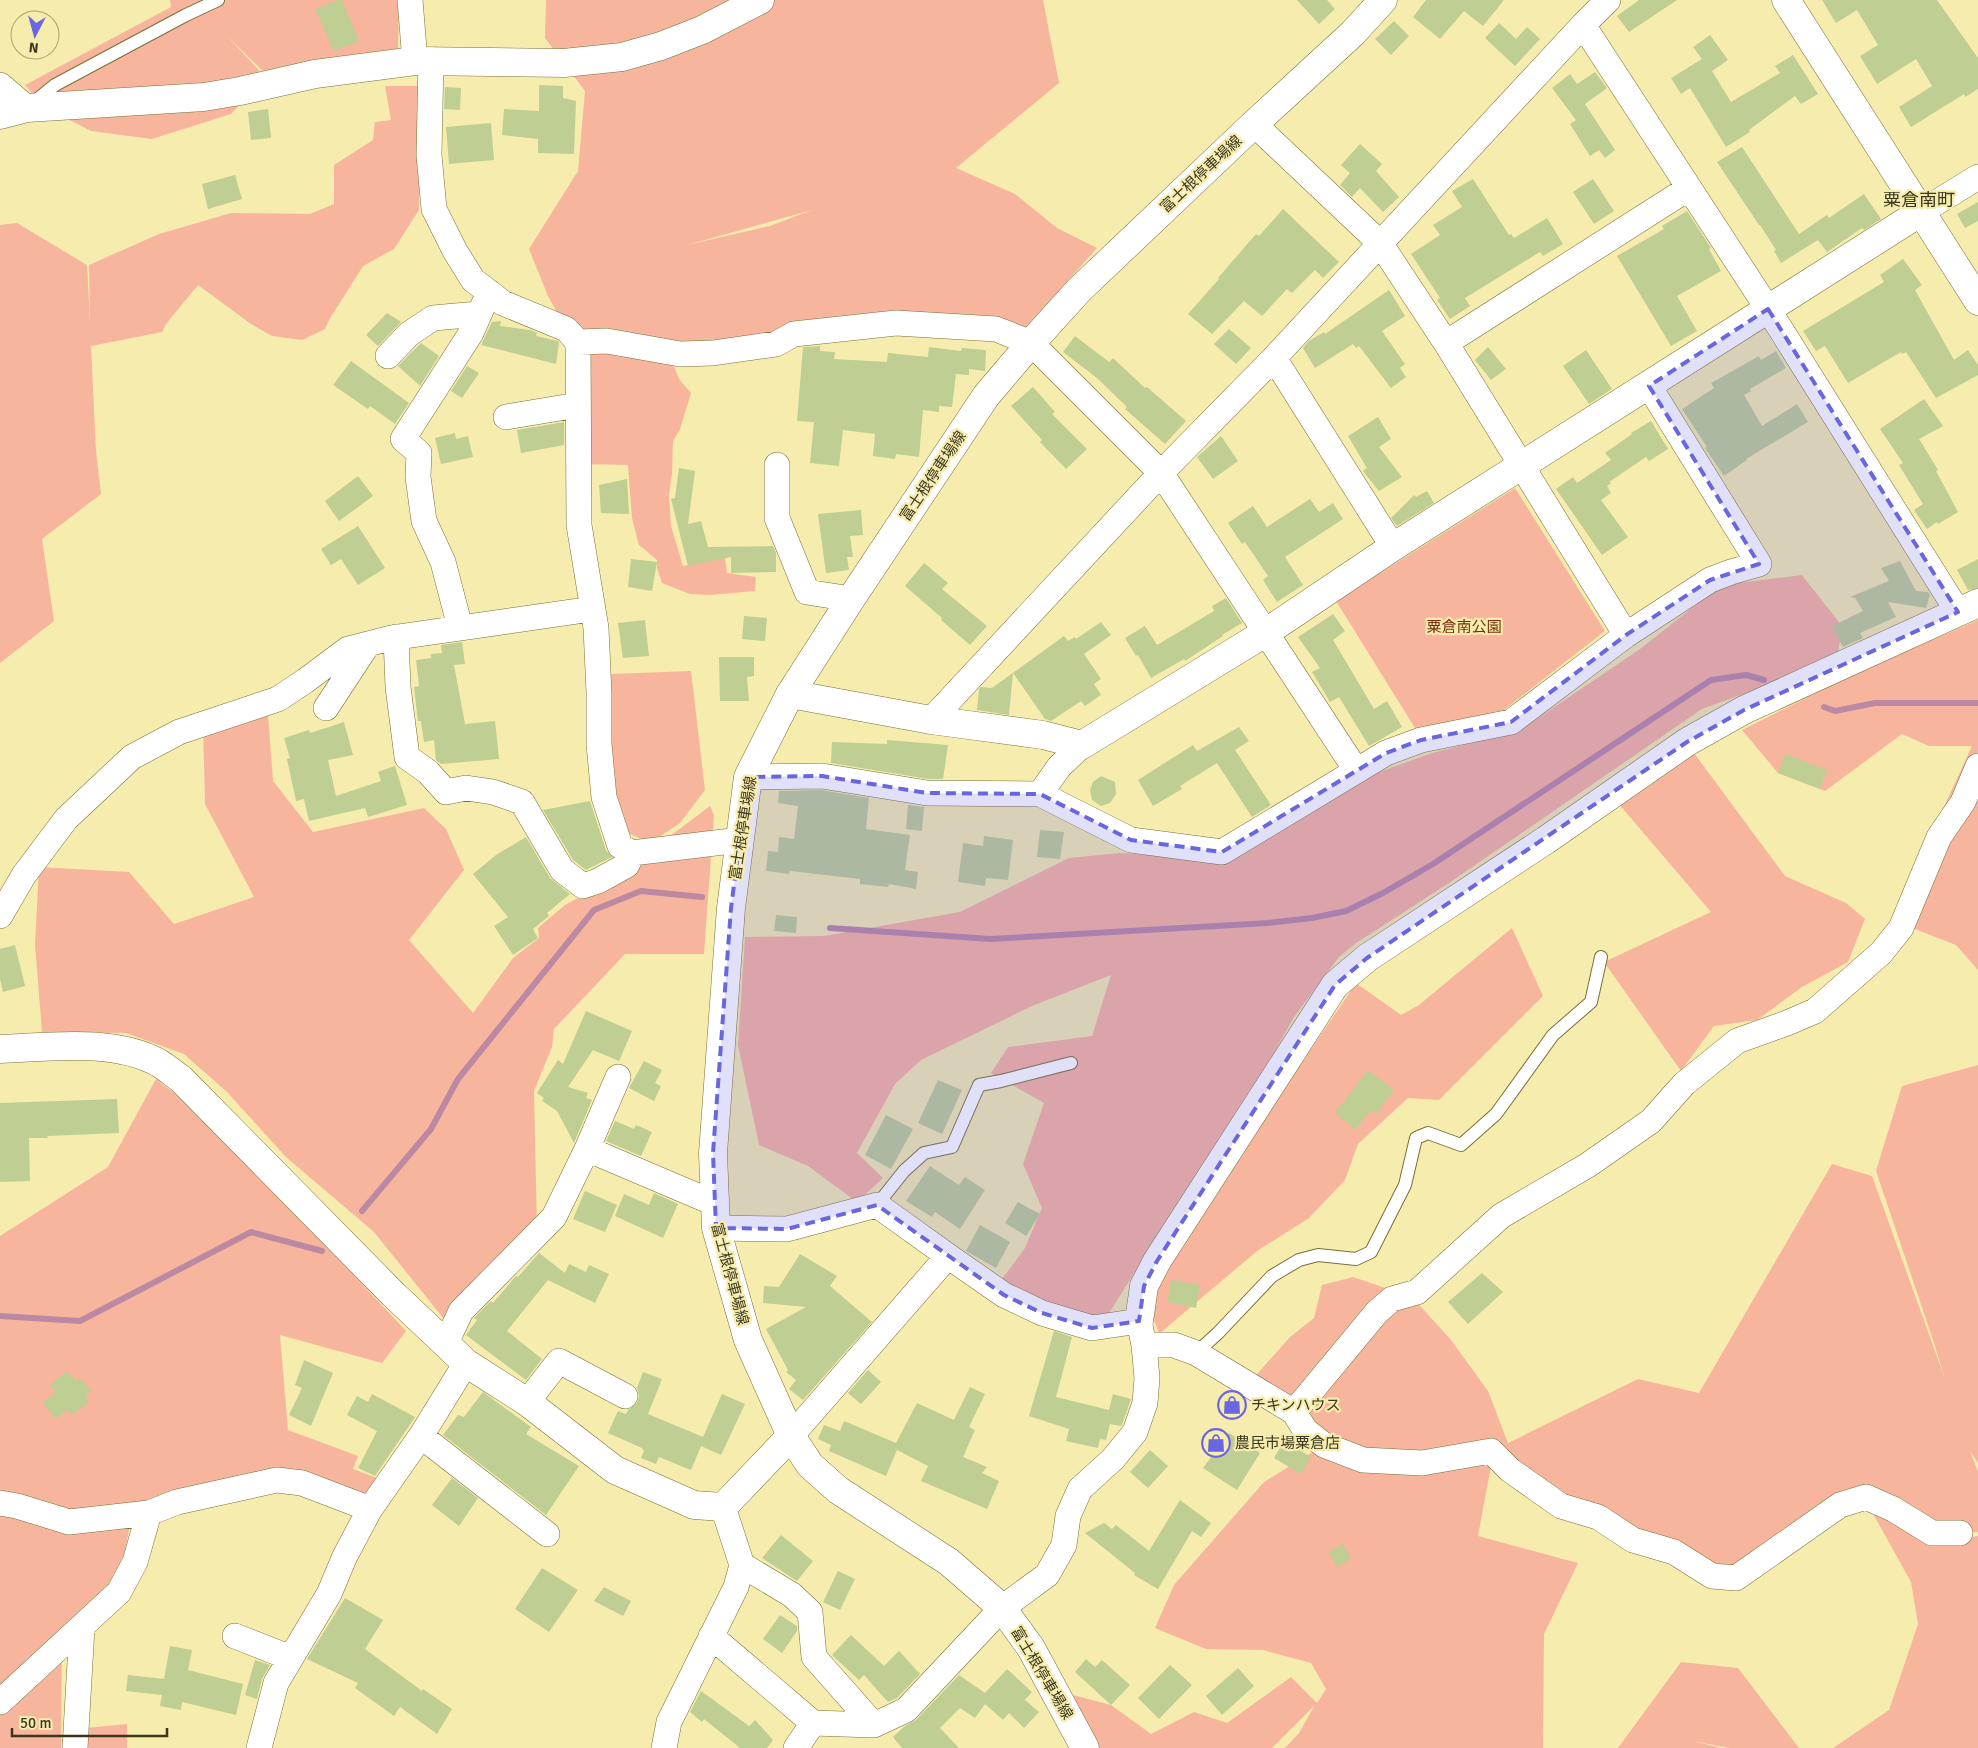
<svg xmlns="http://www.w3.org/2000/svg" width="1978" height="1748" font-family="Signika,'Noto Sans JP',sans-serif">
	<rect width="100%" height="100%" fill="#f6ecae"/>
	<path fill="#f8b59d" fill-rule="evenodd" d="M170 0H399L398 51 267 75 227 36 266 78 231 114 152 139 91 131 44 107 25 85 171 7Z
		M546 0H1043L1059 83 956 168 1015 194 1057 228 1097 248 1025 329 911 316 713 353 566 329 548 296 529 249 578 171 585 91 545 38ZM812 210 770 226 687 245Z
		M385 86H420L419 210 394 249 363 266 329 320 325 329 302 340 272 336 251 324 198 285 166 324 162 332 91 346 96 451 101 494 42 539 54 621 0 663V225L17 223 87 265 90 322 89 265 159 234 231 213 310 214 334 204V165L373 140 375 122 391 120Z
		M580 343 670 356 679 379 691 393 680 429 673 441 672 474 669 495 671 526 683 566 725 558 727 573 756 577 755 591 710 595 690 594 662 583 657 568V560L639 545 632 518 628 465 580 464Z
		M1515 488 1605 631 1504 710 1435 727 1415 728 1336 601Z
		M1802 575 1842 626 1837 660 1702 709 1449 883 1356 943 1339 957 1294 1017 1234 1124 1144 1257 1108 1315C1102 1316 1095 1317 1089 1317 1064 1316 1023 1292 1002 1279L1025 1248 1042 1208 1023 1164 1044 1103 991 1073 1008 1047 1092 1036 1111 975 1032 1006 921 1060 895 1084 857 1153 883 1178 857 1202 808 1166 759 1145 738 1045 745 937 824 936 960 912 1069 858 1120 853 1227 860 1379 772 1432 753 1519 731 1640 649 1721 585Z
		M1978 620V970L1956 945 1892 920 1972 746H1929L1902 734 1825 791 1778 773 1742 730 1858 672Z
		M691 671 705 790 680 823 650 843 628 833 610 798 606 741 611 674Z
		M268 715 273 781 313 832 424 808 446 829 464 870 409 940 473 1013 513 958 539 938 538 928 565 905 587 893 681 828 710 806 714 815 704 954H625L554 1029 552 1047 534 1091 537 1231 452 1329 374 1232 286 1157 227 1092 184 1054 126 1033 42 1032 35 945 39 867 129 872 174 924 254 897 205 804 203 724Z
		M1694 753 1785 876 1846 903 1865 919 1848 962 1802 987 1757 1020 1714 1026 1681 1071 1604 962 1711 912 1618 803Z
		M1512 928 1543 996 1439 1100 1408 1098 1358 1144 1345 1180 1309 1218 1257 1251 1159 1334 1149 1306 1160 1272 1356 983 1401 1015 1419 1005Z
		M1978 1065V1463L1970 1451 1978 1472V1532L1941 1533 1958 1539 1978 1536V1748H1833L1889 1710 1918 1624 1911 1582 1871 1510 1866 1497 1736 1578 1646 1544 1491 1451 1505 1444 1438 1460H1410L1491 1466 1478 1536 1578 1563 1544 1634 1543 1748H1285L1299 1733 1315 1705 1272 1748H1100L1073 1695 1111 1705 1151 1734 1194 1712 1227 1723 1291 1677 1317 1703 1326 1689 1311 1663 1263 1650 1206 1649 1155 1628 1174 1585 1264 1482 1324 1445 1251 1381 1290 1337 1314 1318 1322 1285 1353 1277 1412 1297 1451 1340 1488 1391 1508 1443 1638 1379 1699 1393 1832 1164 1872 1176 1944 1376 1934 1343 1876 1171 1902 1086Z
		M156 1079 209 1120 406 1331 382 1363 280 1335 288 1430 358 1456 353 1469 382 1480 370 1509 303 1484 131 1521 122 1565 102 1597 62 1631 61 1748H0V1236L108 1167Z
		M1681 1662 1738 1668 1799 1748H1729L1693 1741 1721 1748H1618Z
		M127 1724V1748H86V1728Z"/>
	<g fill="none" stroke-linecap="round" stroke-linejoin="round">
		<path stroke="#bb89a2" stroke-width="6" d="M1824 707 1835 711 1875 703H1978
			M830 928 990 939 1268 923 1312 918 1346 911 1383 893 1433 864 1711 680 1746 675 1764 680
			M362 1211 431 1129 458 1079 594 910 641 891 702 897
			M0 1316 80 1321 251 1232 322 1251"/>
	</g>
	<path fill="#bfce93" d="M337 0H342L359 41 334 51 315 9Z
		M1297 0H1327L1335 9 1319 24Z
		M1426 0H1504L1483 26 1464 11 1440 39 1413 17Z
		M1639 0H1677L1629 32 1617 16Z
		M1822 0H1937L1978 58V89L1965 97 1964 94 1911 127 1899 107 1932 86 1916 59 1877 84 1860 56 1878 45 1857 10 1836 23Z
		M1394 21 1409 36 1391 55 1375 39Z
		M1499 23 1516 39 1527 27 1540 39 1515 66 1485 38Z
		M1710 35 1728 60 1712 71 1731 102 1780 73 1775 66 1793 55 1818 94 1801 104 1795 96 1749 130 1750 132 1726 147 1690 88 1681 94 1671 78 1702 59 1693 47Z
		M1595 72 1607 88 1585 104 1615 150 1605 158 1599 150 1590 156 1570 124 1576 120 1552 88 1570 74 1577 84Z
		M539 85 563 86V98L576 101 574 154 538 153V139L502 135 504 109 539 111Z
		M445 87 461 88 460 110 444 109Z
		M268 109 271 138 251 140 248 112Z
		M491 123 494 160 449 164 446 127Z
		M1360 144 1382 164 1376 171 1399 197 1383 212 1360 188 1352 197 1340 185 1350 173 1341 165Z
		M1742 147 1799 234 1827 215 1829 218 1864 194 1881 219 1864 230 1862 228 1827 252 1818 240 1781 263 1774 251 1776 250 1760 225H1759L1717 162Z
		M235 175 242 199 208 209 202 184Z
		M1473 179 1509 235 1511 234 1514 238 1547 218 1563 244 1543 256 1540 252 1465 298 1470 306 1450 319 1437 300 1440 298 1411 254 1440 235 1433 225 1462 207 1452 191Z
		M1593 179 1614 211 1594 224 1573 192Z
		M1978 202V221L1965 228 1957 214Z
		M1283 209 1339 262 1323 278 1315 270 1292 293 1287 289 1262 316 1244 301 1212 334 1188 314 1219 279 1218 278 1243 249 1256 234 1259 236Z
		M1687 211 1711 248 1709 249 1721 271 1677 296 1697 331 1671 346 1617 256 1664 229 1662 226Z
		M1903 259 1922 285 1915 290 1954 360 1968 350 1978 365V375L1936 398 1906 352 1902 354 1901 352 1848 383 1825 346 1816 351 1803 331 1884 282 1880 275Z
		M1389 290 1405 316 1382 331 1405 364 1400 368 1406 377 1391 388 1359 346 1356 348 1353 344 1315 368 1303 348 1309 341 1324 332 1325 334Z
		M387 313 401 322 378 346 366 335Z
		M501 321 500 326 530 330 537 333 536 336 558 341 559 343 556 364 481 345 492 322Z
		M1229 329 1251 348 1236 364 1214 344Z
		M1075 336 1109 362 1113 358 1145 388 1147 387 1186 421 1165 444 1125 409 1127 407 1097 378 1063 352Z
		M421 343 439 356 420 386 398 366Z
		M820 346V351L835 352 834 359 887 362 888 353 928 357 929 347 961 351 962 348 986 350 985 371 969 369V375L956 374 952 407 939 406V412L923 410 919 457 896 454 895 459 873 456 875 434 843 430 839 466 810 463 814 422 797 421 803 347Z
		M1488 347 1506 369 1491 380 1475 360Z
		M1586 350 1612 389 1589 404 1563 366Z
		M1776 351 1786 368 1750 389 1751 391 1744 395 1762 426 1797 404 1808 422 1746 459 1747 460 1724 476 1705 448 1707 447 1682 409 1714 388 1711 383 1759 356 1761 360Z
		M351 361 409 403 395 424 370 406 368 409 333 385Z
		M467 366 479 373 462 398 451 391Z
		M1033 387 1055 412 1052 414 1087 449 1066 469 1040 442 1042 440 1011 406Z
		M1924 399 1943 426 1919 439 1938 470 1936 471 1958 512 1938 524 1937 522 1927 529 1914 510 1923 504 1899 465 1903 463 1880 429Z
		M1378 417 1391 439 1379 447 1402 477 1379 491 1363 471 1367 468 1348 436Z
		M1651 421 1668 449 1649 461 1646 457 1609 482 1611 483 1607 486 1611 493 1601 500 1628 537 1602 555 1556 489 1573 477 1577 483 1611 460 1605 453 1632 434 1631 433Z
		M564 422V445L521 453 517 430Z
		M455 433 456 439 468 436 473 457 441 464 435 438Z
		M1221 436 1238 461 1213 479 1197 457Z
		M679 468 695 471 688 524 701 521 708 547 773 546 776 553V572L731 573V557L688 566 671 499 675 498Z
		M358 476 373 496 339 521 325 501Z
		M627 479 629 514 601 513 599 485Z
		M1427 491 1434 503 1397 526 1391 518 1414 495 1416 497Z
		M1310 499 1319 512 1333 503 1343 519 1285 557 1303 585 1277 602 1263 580 1268 576 1245 542 1242 544 1228 523 1253 506 1267 527Z
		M861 510 863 535 850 536 853 557H847L849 570 826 573 818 514Z
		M358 526 385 568 358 585 341 559 331 565 321 549Z
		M631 559 657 562 652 591 628 587Z
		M1978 559V588L1968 590 1957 570Z
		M1900 561 1916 591 1928 592 1930 595 1926 608 1888 602 1896 617 1860 633 1863 638 1843 647 1832 626 1863 611 1855 598 1850 597 1889 581 1881 568Z
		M924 563 948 583 942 589 987 626 970 645 941 620 942 618 905 586Z
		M1226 598 1242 623 1222 635 1223 636 1185 661 1184 659 1151 678 1138 655 1136 656 1125 638 1145 626 1157 645 1214 611 1212 606Z
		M1333 614 1345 631 1333 640 1374 709 1387 701 1402 727 1369 746 1339 697 1330 702 1312 672 1320 668 1298 637Z
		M744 616 767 618 765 641 742 639Z
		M645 620 649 656 623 658 618 623Z
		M1101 622 1111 635 1084 654 1101 679 1094 684 1101 695 1085 706 1081 701 1051 721 1045 719 1013 673 1009 715 977 710 979 689 981 687 992 688 1064 636 1068 641 1075 637 1076 639Z
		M462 642 465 664 454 665 465 724 495 721 499 759 441 764 436 760 434 740 424 742 421 721H418L414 687 419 686 416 660 431 658V654L442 653 441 645Z
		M719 657H754V676L747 677 749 701H720Z
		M344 722 353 755 328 760 336 796 381 781 378 772 395 766 407 805 368 817 365 808 309 821 304 799 296 801 287 759 290 758 284 738 309 730 310 733Z
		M1239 727 1249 741 1235 750 1271 805 1252 817 1217 763 1180 786 1182 789 1153 806 1138 780 1193 745 1197 751Z
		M887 740 948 745 943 779H928L831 763 832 742 887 744Z
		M1785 754 1827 770 1820 789 1778 773Z
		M1101 776 1115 782 1116 794 1110 803 1101 806 1092 800 1090 790 1093 782Z
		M821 790 869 798 866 829 910 835 905 870 918 872 916 889 889 884 888 887 860 884V879L790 871 789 874 766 871 768 851 778 852 779 837 794 839 798 806 778 803 779 791Z
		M590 801 606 850 612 857 586 870 573 860 543 810Z
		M908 805 924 807 922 831 906 829Z
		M1040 830 1064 832 1060 859 1037 857Z
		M984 836 1013 840 1008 880 986 878 985 886 958 882 963 843 983 846Z
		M526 837 550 878 570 894 547 913 549 916 533 929 538 938 513 955 494 926 508 917 473 874 496 855Z
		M776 915 797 917 796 933 774 931Z
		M15 945 25 986 3 992 0 979V949Z
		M586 1011 632 1031 619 1061 593 1050 568 1087 588 1093 586 1098 592 1100 574 1143 557 1111 542 1101 544 1098 537 1093 558 1060 563 1064Z
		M644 1061 662 1070 655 1083 661 1086 654 1101 629 1088Z
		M1368 1070 1394 1090 1377 1113 1371 1111 1355 1129 1335 1113Z
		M938 1080 962 1090 942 1134 918 1123Z
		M117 1099 119 1133 47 1136 48 1138H29L30 1181 0 1182V1103Z
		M886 1115 913 1129 891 1169 865 1155Z
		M615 1121 634 1129 636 1125 652 1132 641 1156 606 1141Z
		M930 1166 959 1185 965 1177 985 1190 960 1229 935 1212 932 1217 906 1201Z
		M585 1191 617 1205 605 1232 573 1219Z
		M654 1193 678 1204 663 1238 615 1216 624 1194 649 1205Z
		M1018 1202 1040 1214 1026 1236 1005 1223Z
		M980 1225 1010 1242 996 1268 966 1251Z
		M539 1253 565 1273 569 1264 586 1272 589 1265 609 1274 595 1303 548 1280 507 1331 542 1359 526 1380 466 1335 477 1320 474 1318 491 1301 493 1303 516 1276 518 1277Z
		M800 1254 837 1276 830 1286 872 1322 803 1400 789 1389 796 1380 786 1372 788 1370 766 1329 806 1307 763 1303 764 1286 779 1287Z
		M1482 1273 1503 1292 1468 1324 1448 1302Z
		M1171 1280 1200 1285 1196 1308 1167 1302Z
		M1054 1331 1072 1337 1056 1397 1109 1410 1113 1394 1131 1399 1122 1425 1121 1426 1110 1424 1106 1440 1100 1439 1098 1448 1066 1441 1069 1429 1029 1416Z
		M304 1360 333 1373 311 1426 289 1415 302 1388 295 1385Z
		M868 1370 881 1382 861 1404 848 1393Z
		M67 1371 76 1381 80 1378 91 1391 85 1396 89 1401 72 1415 67 1410 56 1419 43 1403 56 1392 50 1385Z
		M643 1372 662 1379 648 1414 703 1437 722 1394 745 1404 721 1455 701 1446 691 1470 659 1457 656 1464 641 1458 644 1451 642 1448 608 1433 618 1411 626 1414 628 1410 637 1403 639 1396 637 1388Z
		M970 1387 985 1394 969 1427 975 1430 963 1457 987 1467 982 1473 999 1481 987 1509 921 1481 928 1466 897 1450 886 1476 829 1451 831 1445 818 1439 824 1425 840 1431 844 1421 896 1443 917 1403 954 1420Z
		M483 1392 531 1427 526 1434 579 1466 546 1515 443 1435 458 1415 464 1417Z
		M372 1394 415 1417 375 1476 358 1468 377 1431 347 1415 357 1396 368 1402Z
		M1229 1433 1260 1453 1237 1490 1203 1468Z
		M1284 1441 1311 1457 1301 1474 1274 1458Z
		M1150 1450 1168 1466 1148 1488 1130 1472Z
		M452 1478 478 1498 459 1526 432 1505Z
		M1180 1500 1211 1523 1201 1537 1192 1531 1158 1589 1134 1575 1135 1573 1085 1533 1104 1523 1112 1529 1116 1525 1149 1551Z
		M781 1535 813 1561 797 1581 762 1558Z
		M1343 1544 1351 1559 1337 1567 1329 1552Z
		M542 1568 578 1590 549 1632 515 1609Z
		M838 1571 855 1579 840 1610 823 1602Z
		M604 1587 631 1601 623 1616 594 1601Z
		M345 1598 383 1620 365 1649 422 1691 423 1689 452 1709 437 1734 400 1707 394 1716 355 1688 358 1683 307 1659Z
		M780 1615 797 1626V1631L782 1653 763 1639Z
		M851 1635 884 1666 899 1651 920 1674 897 1698 888 1702 864 1675 859 1680 832 1655Z
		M170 1646 192 1650 188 1670 243 1684 236 1715 182 1702 181 1710 160 1706 162 1695 126 1691 128 1675 164 1679Z
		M1086 1659 1095 1667 1102 1660 1130 1685 1111 1705 1075 1672Z
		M255 1660 270 1665 262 1679 257 1699 245 1695Z
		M1170 1665 1192 1685 1159 1719 1138 1698Z
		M1238 1668 1254 1686 1222 1715 1206 1696Z
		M1007 1669 1032 1692 1025 1700 1039 1712 1024 1728 1009 1713 1003 1720 985 1704 975 1718 960 1708 940 1728 959 1748H902L893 1737 905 1726 916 1720 959 1675 985 1693Z
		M701 1691 749 1726 755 1720 773 1740 767 1748H740L704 1719 702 1722 690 1712Z"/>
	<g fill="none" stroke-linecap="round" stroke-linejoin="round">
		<defs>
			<path id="service" d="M33 103 55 85 186 15 218 0
				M877 1205 904 1171 924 1153 952 1147 979 1085 1001 1081 1071 1063
				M1196 1353 1218 1333 1272 1276 1299 1260 1318 1255 1356 1259 1371 1252 1405 1185 1416 1138 1428 1133 1461 1145 1496 1114 1553 1035 1591 1002 1601 957"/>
			<path id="minor" d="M410 0 415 61
				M1583 25 1608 0
				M431 60 429 155 434 209 455 251 473 280 503 303 566 329 578 342 579 525 596 628 599 693V744L604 797 620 846 632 853 740 840
				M0 85 27 108
				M1254 124 1380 243 1446 343 1626 635
				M1921 212 1978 177
				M578 342 607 341 680 354 713 353 776 344 794 334 896 323 996 329 1031 343 1161 473 1356 770
				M1446 343 1689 188
				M388 356 409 334 433 318 479 314
				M1274 358 1393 547
				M506 417 578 405
				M777 465V518L807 592 851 599
				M460 627 443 562 424 521 418 477 419 453 403 439 471 333 489 292
				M396 637 398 687 407 757 428 772 446 792 466 788 493 792 522 802 562 870 583 886 598 881 627 865 632 853
				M326 708 368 644
				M931 720 1161 473 1274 358 1583 25 1768 309 1958 612
				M1082 745 1059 767 1040 794 1131 840 1222 852 1386 753 1421 740 1511 722 1626 635 1710 580 1731 572 1759 564 1649 386
				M748 777 822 776 927 793 1040 794
				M0 916 24 875 66 819 132 757 179 732 278 699 305 681 348 649 391 638 592 609
				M618 1077 587 1149 714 1203
				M446 1343 461 1311 554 1217 587 1149
				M1144 1345H1174L1196 1353 1294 1412 1377 1312 1392 1299 1417 1292 1501 1216 1588 1165 1651 1121 1684 1084 1737 1041 1787 1023 1815 1011 1881 953 1901 928 1939 837 1963 802 1978 766
				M527 1402 559 1361 625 1396
				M1294 1412 1305 1430 1324 1445 1363 1460 1422 1463 1491 1451 1510 1470 1561 1506 1598 1517 1633 1540 1674 1552 1712 1576 1736 1578 1840 1505 1866 1497 1893 1509 1932 1533H1960
				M421 1436 547 1534
				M791 1436 948 1256
				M0 1503 17 1506 69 1522 149 1513 177 1502 277 1480 302 1483 370 1509 421 1436 466 1363
				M742 1565 792 1595 810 1612 814 1657 874 1725
				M235 1636 291 1658
				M711 1636 813 1723 874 1725 906 1710 1002 1608 1047 1575 1064 1545 1068 1516 1080 1489 1113 1459 1135 1432 1145 1403 1147 1378 1144 1345 1139 1321 1092 1328 1042 1313 1004 1295 948 1256 877 1205 787 1229 716 1228
				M0 1702 119 1592 135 1562 149 1513
				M75 1748 82 1628
				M259 1748 276 1683 329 1594 345 1556 370 1509
				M664 1748 669 1722 736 1587 742 1565 723 1507
				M796 1748 813 1723"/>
			<path id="tertiary" d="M1786 0 1978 301
				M0 115 27 108 204 97 240 91 315 74 415 61 564 63 622 57 661 46 702 30 760 0
				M790 694 931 720 1043 735 1082 745 1265 633 1393 547 1921 212
				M0 1049C49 1047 115 1038 159 1063 167 1068 174 1074 181 1079L393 1294 466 1363 527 1402 615 1470 694 1505 723 1507 791 1436
				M1139 1321 1144 1286 1157 1261 1335 985 1367 958 1546 840 1687 742 1744 710 1978 603"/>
			<path id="secondary" d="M1085 1748 1031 1648 1002 1608 949 1562 838 1490 810 1465 791 1436 748 1340 716 1228 713 1153 731 908 748 777 790 694 851 599 986 396 1031 343 1079 290 1254 124 1353 33 1383 0"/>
		</defs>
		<use href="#service" stroke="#797035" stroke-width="14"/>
		<use href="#minor" stroke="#797035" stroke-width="26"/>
		<use href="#tertiary" stroke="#797035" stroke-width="29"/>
		<use href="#secondary" stroke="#797035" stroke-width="29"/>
		<use href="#service" stroke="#fff" stroke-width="12"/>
		<use href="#minor" stroke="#fff" stroke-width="25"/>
		<use href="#tertiary" stroke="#fff" stroke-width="28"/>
		<use href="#secondary" stroke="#fff" stroke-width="28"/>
	</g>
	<path fill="#6966e0" fill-opacity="0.2" stroke="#6966e0" stroke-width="4" stroke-dasharray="10 6" stroke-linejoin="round" d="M1768 309 1958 612 1744 710 1687 742 1367 958 1335 985 1157 1261 1144 1286 1139 1321 1092 1328 1042 1313 1004 1295 877 1205 787 1229 716 1228 713 1153 731 908 748 777 822 776 927 793 1040 794 1131 840 1222 852 1386 753 1421 740 1511 722 1626 635 1710 580 1759 564 1649 386Z"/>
	<defs>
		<symbol id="shop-ring" viewBox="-11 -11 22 22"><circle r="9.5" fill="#f6ecae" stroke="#6966e0" stroke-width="1.5"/><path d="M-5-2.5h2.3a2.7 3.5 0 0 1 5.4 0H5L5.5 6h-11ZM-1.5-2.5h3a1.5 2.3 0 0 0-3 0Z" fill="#6966e0"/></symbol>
	</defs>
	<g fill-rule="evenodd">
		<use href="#shop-ring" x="1216" y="1389" width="32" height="32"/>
		<use href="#shop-ring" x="1200" y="1427" width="32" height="32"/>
	</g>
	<g text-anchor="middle" stroke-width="4.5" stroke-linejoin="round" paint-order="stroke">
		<g font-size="15" fill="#3b371e" stroke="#f6ecae">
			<text transform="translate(1201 174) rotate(-43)" y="5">富士根停車場線</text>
			<text transform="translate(933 476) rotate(-56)" y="5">富士根停車場線</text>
			<text transform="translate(743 828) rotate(-81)" y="5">富士根停車場線</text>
			<text transform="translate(730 1274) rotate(75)" y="5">富士根停車場線</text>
			<text transform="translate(1042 1673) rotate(59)" y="5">富士根停車場線</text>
		</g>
		<g font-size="15" fill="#7b2c0b" stroke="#f6ecae">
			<text x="1464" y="632">粟倉南公園</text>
		</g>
		<g font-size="15" fill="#3b371e" stroke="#f6ecae" text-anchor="start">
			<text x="1251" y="1410">チキンハウス</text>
			<text x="1235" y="1448">農民市場粟倉店</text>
		</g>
		<g font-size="18" fill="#3b371e" stroke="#f6ecae">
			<text x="1919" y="206">粟倉南町</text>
		</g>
	</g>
	<g transform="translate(35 35) rotate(186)"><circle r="24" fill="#f6ecae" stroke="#aba474"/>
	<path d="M0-4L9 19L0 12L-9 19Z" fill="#6966e0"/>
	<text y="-8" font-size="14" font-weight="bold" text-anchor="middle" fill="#3b371e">N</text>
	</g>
	<path d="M12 1728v8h155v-8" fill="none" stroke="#3b371e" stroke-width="2.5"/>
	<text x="20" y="1728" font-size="15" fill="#3b371e" stroke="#f6ecae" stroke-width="4" paint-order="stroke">50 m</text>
</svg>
